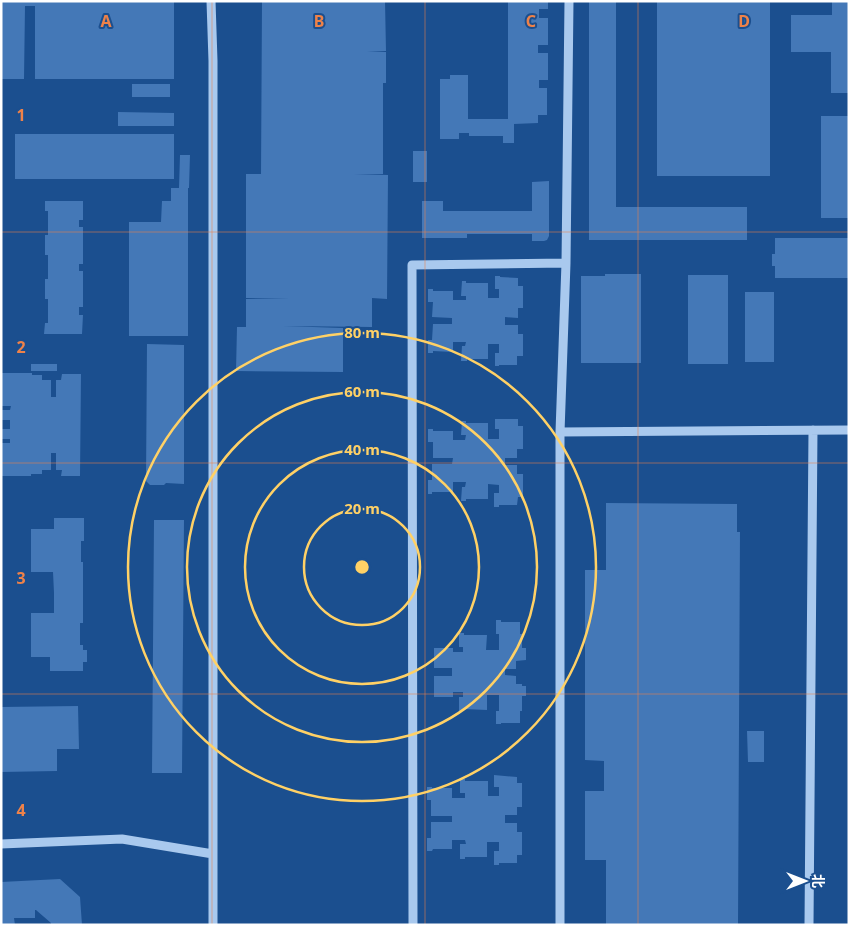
<svg xmlns="http://www.w3.org/2000/svg" width="850" height="926" font-family="'Noto Sans','Noto Sans SC',sans-serif">
	<rect width="100%" height="100%" fill="#1b4f8f"/>
	<path fill="#4478b7" d="M1 1H174V79H35V6H25L24 79H1Z
		M262 1H385L386 51H367L386 52V83H383V174H354L388 175 387 299 372 298V327L283 326 343 328V372L236 371 237 327H246V299H290L246 298V174H261Z
		M508 1H548V9H539V18H548V45H538V53H548V80H539V88H547V115H538V123L514 124V143H503V136H469V133H459V139H440V79H450V75H468V119H508Z
		M589 1H616V207H747V240H589Z
		M657 1H770V176H657Z
		M832 1H849V93H831V52H791V15H832Z
		M132 84H170V97H132Z
		M118 112 174 113V126H118Z
		M821 116H849V218H821Z
		M15 134H174V179H15Z
		M413 151H427V182H413Z
		M180 155H190L189 188H188V336H129V222H161L162 201H171V188H179Z
		M549 181V236L547 240 544 241H532V234H467V238H422V201H443V211H532V182Z
		M45 201H83V220H79V227H83V264H79V271H83V307H79V315H83L82 334H44L45 323H48V299H45V279H48V255H45V235H48V211H45Z
		M775 238H849V278H775V266H772V254H775Z
		M605 274H641V363H581V276H605Z
		M688 275H728V364H688Z
		M495 276H500V277L518 278V286H523V308H518V318L505 317V325H518V334H523V356H517V365H499V366H495V353H499V344H488V359H467V361H461L462 346H465L466 342H453V352L433 351V353H428V340H432L433 324H452V318L432 317 433 302H428V289H433V291H453V300H466V296H461L462 281H466V283H488V298H499V289H495Z
		M745 292H774V362H745Z
		M147 344 184 345V484L166 483 164 485H150L146 481Z
		M31 364H57V371H31Z
		M1 373H32V375H42V380H51V397H56V380H61L62 374H81L80 476H61L62 470H56V453H51V470H42V474H31V476H1L2 443H10V439H2V429H10V420H2V410H10L11 406H2Z
		M495 419H518V426H523V449H517V458H505V465H517V474H523V497H518L517 505H499V507H494V493H499V485L488 484V499H466V501H461L462 487H465L466 482H453V492H432V494H428V480H432V464H452L453 458H433V442H428V429H433V431H453V440H465L466 435H461L462 421H466V423H488V439H499V429H495Z
		M606 503 737 504V532H740L738 925H606V860H585V791H604V761L585 760V570H606Z
		M54 518H84V541H81V562H83V623H80V645H83V650H87V662H83V671H50V657H31V613H54V593L53 572H31V529H54Z
		M154 520H184L182 773H152Z
		M496 620H501V622H520V634H522V648H526V660L516 661V669H505V675L516 676V684H522V686H526V696H522V711H520V723H501V724H496V711H499V695H487V710L464 709V711H459V697H463V692H453V697H434V676H452V668H434V648H453V652H463V647H459V633H464V635H487L486 650H499V634H496Z
		M78 706 79 749H57V771L1 772V707Z
		M747 731H764V762H748Z
		M494 775 517 777V783H522V807H517V815H505V823H517V832H522V855H517V863H499V865H494V851H499V842H487V857H465V859H460V844H466L465 840H452V849H433L432 851H427V838H431V822H452V816H431V800H427V787H432V788H452V798H465V793H460V779H465V781H488V796H499V787H494Z
		M60 879 80 897 82 925H51V923L36 910H35V918H14L15 925H1V882Z"/>
	<g fill="none" stroke-linecap="round" stroke-linejoin="round">
		<path stroke="#a9c9ee" stroke-width="9" d="M211 1 213 61V925
			M560 432 849 430
			M1 844 122 839 213 854
			M413 925 412 265 566 263
			M560 925V432L566 263 569 1
			M809 925 813 430"/>
	</g>
	<path fill="none" stroke="#ee8249" stroke-width="1" stroke-opacity="0.55" d="M212 1V925M425 1V925M638 1V925M1 232H849M1 463H849M1 694H849"/>
	<g fill="none" stroke="#ffd166" stroke-width="2.5">
		<circle cx="362" cy="567" r="58"/>
		<circle cx="362" cy="567" r="117"/>
		<circle cx="362" cy="567" r="175"/>
		<circle cx="362" cy="567" r="234"/>
	</g>
	<g font-size="16" text-anchor="middle" font-weight="bold" fill="#ee8249" stroke="#1b4f8f" stroke-width="4" stroke-linejoin="round" paint-order="stroke">
		<text x="106" y="27">A</text>
		<text x="319" y="27">B</text>
		<text x="531" y="27">C</text>
		<text x="744" y="27">D</text>
		<text x="21" y="121">1</text>
		<text x="21" y="353">2</text>
		<text x="21" y="584">3</text>
		<text x="21" y="816">4</text>
	</g>
	<circle cx="362" cy="567" r="8" fill="#ffd166" stroke="#1b4f8f" stroke-width="2.5"/>
	<g font-size="15" text-anchor="middle" font-weight="bold" fill="#ffd166" stroke="#1b4f8f" stroke-width="4" stroke-linejoin="round" paint-order="stroke">
		<text x="362" y="338">80 m</text>
		<text x="362" y="397">60 m</text>
		<text x="362" y="455">40 m</text>
		<text x="362" y="514">20 m</text>
	</g>
	<rect width="850" height="926" fill="none" stroke="#ffffff" stroke-width="5"/>
	<g transform="translate(805 881) rotate(90)" stroke="#1b4f8f" stroke-width="4" paint-order="stroke">
	<path d="M0-4L9 19L0 12L-9 19Z" fill="#ffffff"/>
	<text y="-8" font-size="14" font-weight="bold" text-anchor="middle" fill="#ffffff">北</text>
	</g>
</svg>
